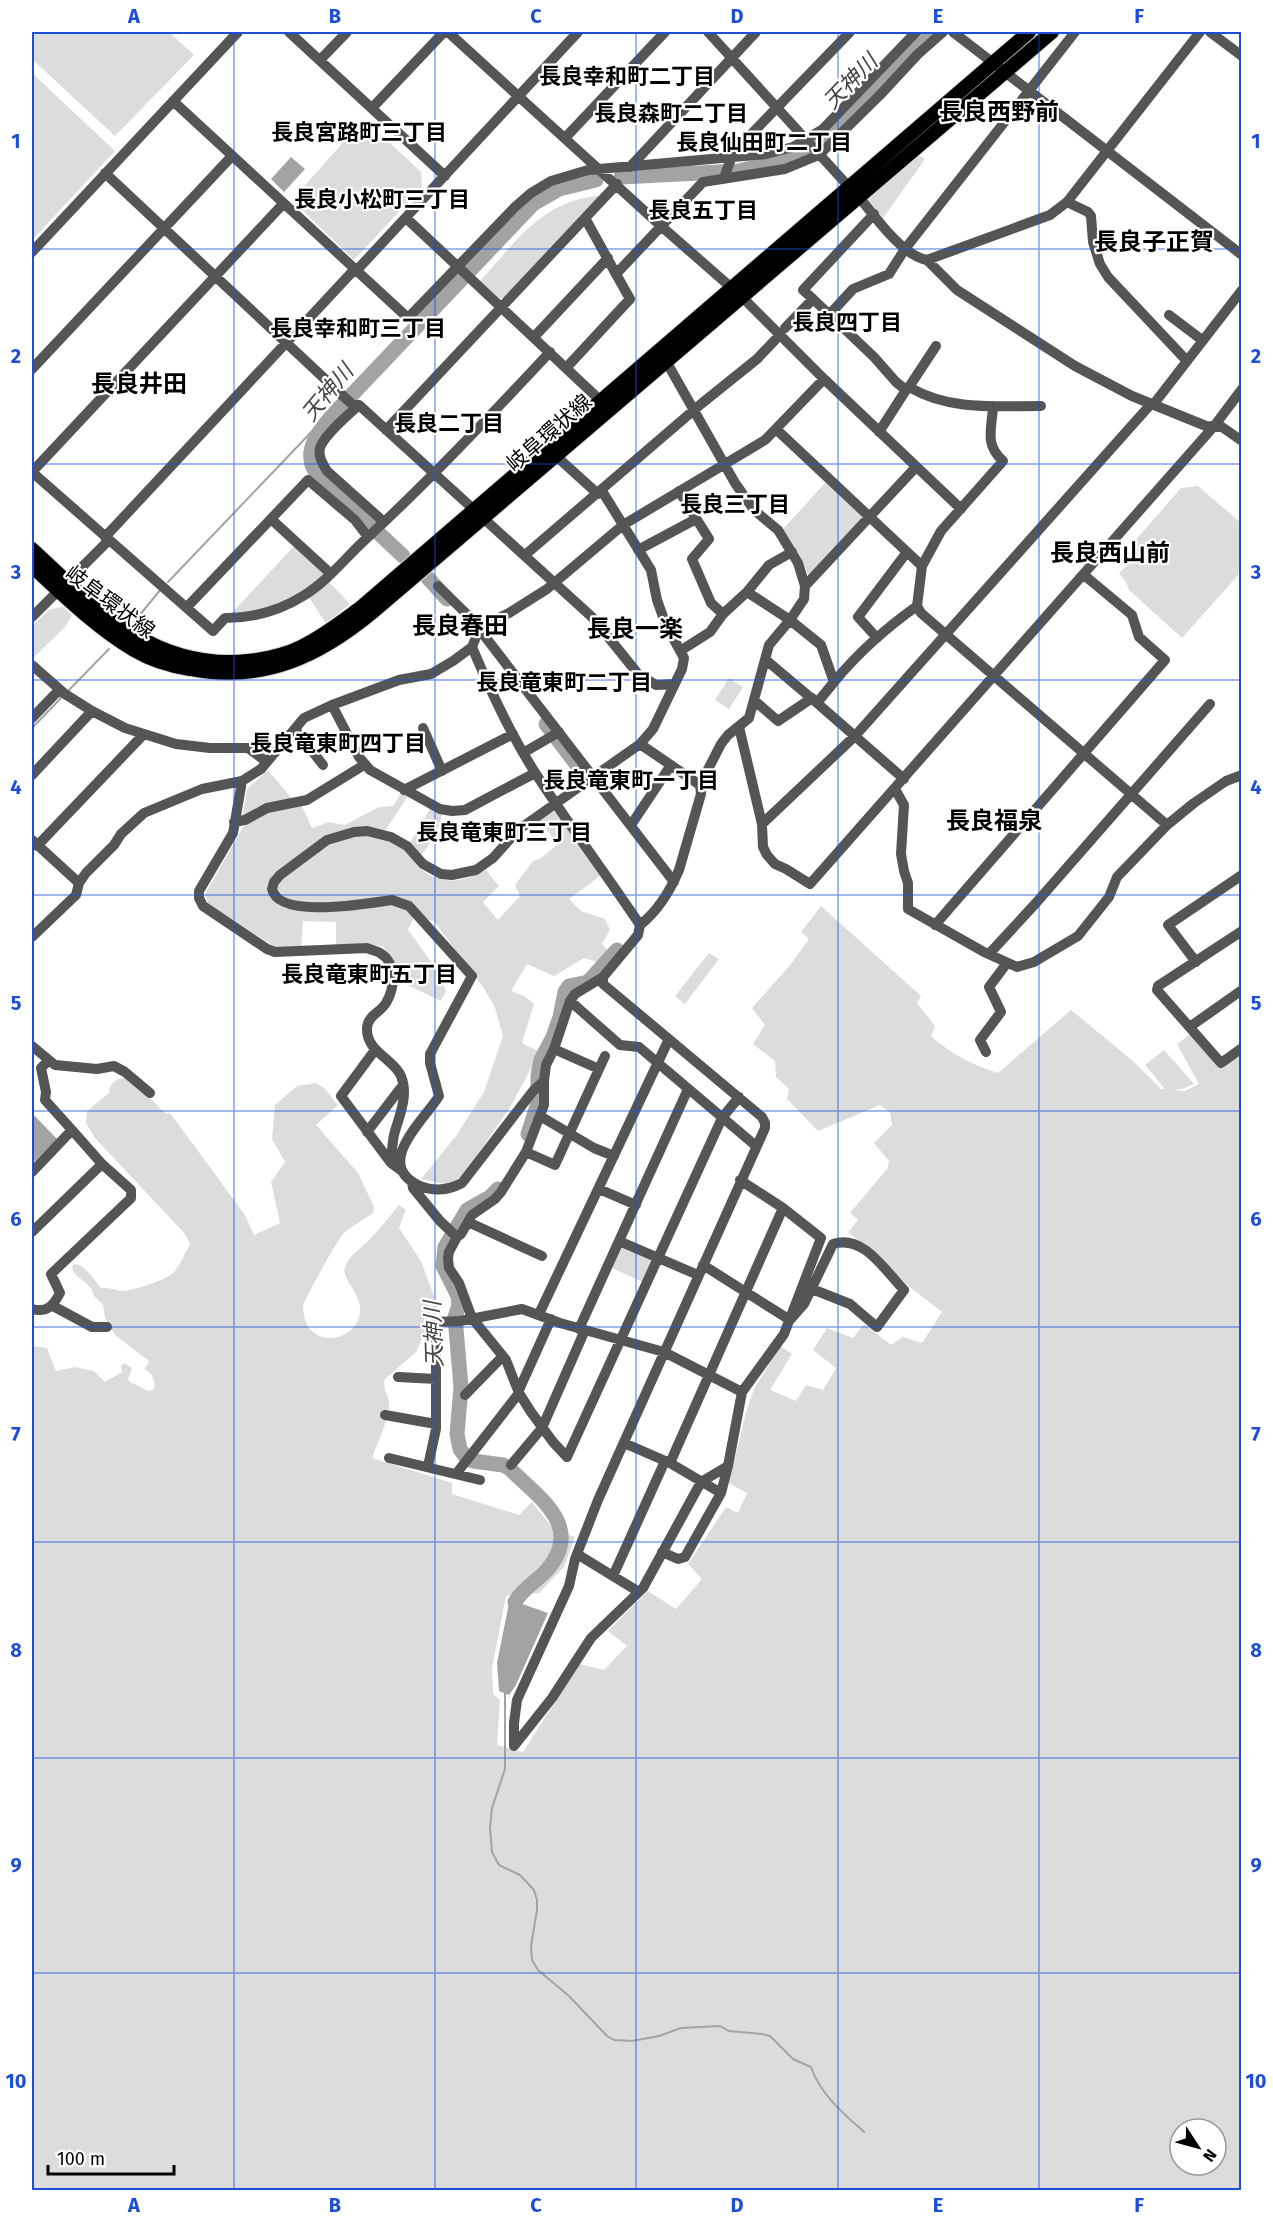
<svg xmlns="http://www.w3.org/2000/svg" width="1273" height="2222" font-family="'Fira Sans','Noto Sans JP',sans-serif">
	<rect width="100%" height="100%" fill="#fff"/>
	<path fill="#dcdcdc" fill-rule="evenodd" d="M32 32H169L194 55 115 136 32 59Z
		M32 73 115 151 32 240Z
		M364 119 421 172 422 187 354 260 292 200Z
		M919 155 925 159 883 218 866 200Z
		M599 196 504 298H499L480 281C516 242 542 200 599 196Z
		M826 482 862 515V519L810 575 807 574 806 569 783 529Z
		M1198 486 1241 523V572L1182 638 1129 590 1126 582 1119 573 1128 564 1126 551 1181 488Z
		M294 546 324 574 323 577C289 600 271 609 230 615Z
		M328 581 350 604 326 623 309 598Z
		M63 607 72 615 65 627 32 659V626L50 609Z
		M729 678 743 687 729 709 715 700Z
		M268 770 293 800 242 818 247 789Z
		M402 792 408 796 381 837 406 849 430 809 442 814C438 835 428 847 415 863 436 886 460 884 486 870L499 886 483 902 498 920 520 896 515 885 533 861 540 859 558 844 539 820 555 811 600 876 569 899 581 911 605 919 610 930 602 944 611 953 602 966 598 962 584 958 554 976 527 964 511 991 524 996 534 1004 522 1043 540 1052 509 1109 464 1174 449 1185 421 1179 456 1136 484 1092 503 1036 495 1008 485 990 434 921 414 917 408 930 438 971 446 991 441 1001 397 980 400 968 383 947 367 943 336 945V922L303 921 301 949 275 947 208 904 205 894 243 827 262 814 300 802 312 828 329 822 345 825 379 807 393 806Z
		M821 906 921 996 917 1003 935 1026 931 1036C951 1054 972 1065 998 1073L1071 1010 1133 1061 1161 1089H1165L1145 1065 1164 1050 1194 1084 1182 1089 1172 1090 1185 1091 1199 1084 1177 1044 1192 1033 1222 1067 1241 1053V2190H32V1346L47 1348 56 1371 75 1367 94 1371 105 1382 122 1372 121 1366 124 1363 132 1368 128 1379 130 1382 148 1391 153 1390 155 1386 152 1375 144 1368 147 1366 149 1361 115 1335 105 1318 103 1305 94 1296 91 1288 74 1273 72 1267 74 1264C84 1263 94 1280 101 1288 110 1287 116 1291 124 1291 135 1290 165 1280 173 1273 180 1266 185 1253 190 1244L185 1234 95 1138 86 1123 87 1111 109 1093C110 1081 118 1078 129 1077L166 1114 170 1113 245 1215 254 1235 280 1223 271 1182 285 1162 272 1139 275 1105 297 1086 316 1083 324 1088 338 1105 316 1125 358 1173 374 1207 373 1213C364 1220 351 1226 343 1234 338 1239 304 1300 303 1306 303 1309 304 1312 304 1315 309 1348 356 1344 360 1312 362 1293 340 1278 345 1267 349 1255 361 1249 369 1240 380 1229 389 1217 399 1205L406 1210 399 1228 421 1261 435 1299 434 1313 416 1352 385 1379C382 1389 390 1397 389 1407 387 1425 378 1441 372 1458L452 1483V1494L519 1515 532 1502 554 1530 575 1537 564 1567 539 1593 506 1596 492 1668 493 1694 500 1700 497 1745 523 1752 579 1664 604 1670 627 1646 608 1631 648 1591 676 1609 702 1579 688 1564 726 1507 738 1513 747 1493 729 1483 746 1412 754 1389 780 1346 792 1354 770 1390 796 1401 806 1385 823 1390 836 1368 813 1350 827 1328 853 1338 864 1324 891 1345 903 1337 922 1343 942 1312 910 1287 848 1232 858 1220 850 1213 887 1169 889 1161 874 1143 892 1125 890 1112 880 1105 818 1131 787 1099 789 1089 776 1077 775 1061 753 1044 765 1025 752 1008 791 964 809 939 801 932ZM1180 2129H1216V2165H1180Z
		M709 953 719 959 685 1004 675 996Z
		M624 1246 649 1257 652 1263 643 1282 610 1267 618 1249Z"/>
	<path fill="#a3a3a3" d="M291 157 305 169 284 192 271 179Z
		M32 1113 57 1139 35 1161H32Z
		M511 1600 548 1613 516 1685 509 1695 499 1691 497 1663 509 1603Z"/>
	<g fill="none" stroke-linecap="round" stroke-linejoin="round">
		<path stroke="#a3a3a3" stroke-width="2" d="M168 582 318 425 325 424
			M134 622 161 589
			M67 692 109 649
			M32 728 63 696
			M505 1691V1769L492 1808 490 1828 492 1852 499 1865 520 1875 534 1890 537 1900V1910L531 1946 532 1960 538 1970 569 1996 607 2036 614 2040 632 2041 659 2036 681 2028 720 2026 729 2031 762 2034 770 2036 793 2059 811 2067C820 2094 844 2114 864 2132"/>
		<path stroke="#a3a3a3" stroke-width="15" d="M621 177 739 171 791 158 828 137 929 32
			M403 556 319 477C296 449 326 423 345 402L533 204 559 189 596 180
			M428 578 447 599
			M546 724 580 769
			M528 1134 538 1103V1075L541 1060 553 1037 560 1017 565 992 569 986 588 982 617 950
			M498 1189 490 1197 467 1210 445 1247 443 1266 458 1296 459 1305 455 1317 461 1387 457 1434 460 1449 465 1456 473 1461 503 1465 509 1468C538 1497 585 1526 547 1570 536 1582 524 1587 515 1602"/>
		<defs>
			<path id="major" d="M32 549C95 608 154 671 248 661 266 659 285 655 301 647 322 637 340 623 359 609L1029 32
				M32 566C64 596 96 627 134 650 151 660 170 666 190 669 263 683 319 657 374 611L1052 32"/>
		</defs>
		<use href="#major" stroke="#dbdbdb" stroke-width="16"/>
		<path stroke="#555" stroke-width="10" d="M289 32 445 176
			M448 32 661 226 742 297 824 379 961 509
			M708 32 850 188
			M953 32 1242 255
			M1210 32 1242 56
			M320 60 347 32
			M173 101 408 318 516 206 531 193 551 181 588 170 766 154 793 147 823 129 916 32
			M372 108 444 32
			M565 138 665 32
			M630 167 756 32
			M105 173 342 395 353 405H359L593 618 638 674 656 685 674 684
			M724 178 733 153 850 32
			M858 196C874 215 902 256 927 260L957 290 1075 366 1132 396 1206 426 1222 427 1242 441
			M1067 202 1088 212 1091 216 1093 242 1100 264 1108 277 1187 361
			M406 218 602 402
			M585 218 616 274 703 182 785 169 819 155 880 95 918 54 943 32
			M32 252 238 32
			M927 260 1050 215 1067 202 1200 32
			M357 270 578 32
			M813 299 803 290 874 214
			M830 314 853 289 889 274 905 249 1075 32
			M1169 315 1202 340
			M785 328 813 299 874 357 896 382 906 390 879 432
			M534 337 608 258
			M666 361 735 483 754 510 778 530 798 563 805 586 804 599 790 620 821 645 834 682 817 703 904 779
			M566 368 630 299 616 274
			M32 369 232 156
			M909 387 936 346
			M906 390 909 387C950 411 995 406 1041 406
			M359 405C348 415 324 435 320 448 318 457 323 464 327 471L384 522
			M1153 405 1242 290
			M386 430 617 184
			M777 430 922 566 917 606 921 613 1167 825
			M556 456 598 494
			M32 472 213 631 225 618C253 618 279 611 303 596 328 581 346 557 367 538 431 479 490 416 550 352
			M32 472 283 204
			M679 491 709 539 692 559 711 603 723 614
			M271 519 331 574
			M105 537 354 270
			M638 550 696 519
			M525 555 701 404 757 359 775 340
			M922 566 941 531 1003 461C984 444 992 429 993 406
			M438 586 480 627 483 634 674 882
			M805 586 916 467
			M187 607 308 480 355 520 368 537
			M32 617 109 540
			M877 638 858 617 907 552
			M472 647C490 690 510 734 536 774 569 825 606 874 640 925L638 935 603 977 575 994 570 1001 554 1049 546 1065 544 1081 533 1091 462 1183C447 1191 433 1192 418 1185 373 1163 426 1118 439 1096L430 1063V1054L472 976 409 906 392 900C368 903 279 920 272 889L274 882 280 875 327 840 354 832 367 831 391 837 407 846 423 864 441 874 452 875 476 870 493 858 518 830 640 744 653 729 682 669 684 658 666 625 657 600 651 570 602 491
			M680 651 710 632 723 614 747 592 769 565 792 552
			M766 660 817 703
			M32 665 65 694 92 711 125 728 176 744 210 748H248L267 762
			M834 682C858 653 886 628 917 606
			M755 701 778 721 812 698
			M332 705 359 757 370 770 440 809 452 811 465 810 535 773
			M32 718 59 690
			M739 727 762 824 763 847 767 855 775 864 786 869 810 884 1215 425 1242 389
			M423 728 442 771
			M295 729 323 765
			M640 744 700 785
			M523 753 559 732
			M32 775 92 711
			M242 781 233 833 199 891V898L203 906 267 949 275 952 367 948C371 950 377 951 380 953 397 963 395 988 386 1003 380 1013 368 1015 367 1028 366 1052 393 1058 401 1076 409 1096 399 1116 394 1135 392 1144 392 1154 391 1163L402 1171
			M895 789 904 805 901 854 904 871 908 883V909L984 952 1017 967 1034 962 1078 936 1109 897 1117 877 1167 825 1194 803 1226 781 1242 775
			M404 790 513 734
			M234 822 245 820 267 808 307 800 364 765
			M762 824 855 736 1151 404
			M631 825 671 765
			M32 840 79 883
			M37 846 143 735
			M640 925C658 911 670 891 679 870L701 794 700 785 721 744 728 735 749 718 769 645 790 620 747 592
			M935 925 1165 660 1139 637 1132 615 1084 575
			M1242 931 1158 986 1157 990 1221 1063 1242 1048
			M32 937 76 895 79 883 86 873 114 845 121 834 144 813 202 789 242 781 261 769 304 718 332 705 399 680 431 674 453 661 472 647 480 627 509 613 547 589 623 525 765 440 824 379
			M989 954 1036 903 1210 704
			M1196 962 1168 925 1242 875
			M570 1001 620 1045 639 1047 756 1146
			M1191 1026 1242 990
			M32 1046 55 1065 97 1069 114 1066 125 1072 150 1093
			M554 1049 599 1069
			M375 1050 341 1096 391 1163
			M986 1052 980 1040 1001 1012 989 987 1007 963
			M540 1116 594 1148 614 1156
			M367 1132 403 1085
			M526 1152 555 1165 605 1056
			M32 1172 72 1130 45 1100 46 1092 41 1068 48 1061
			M412 1182 413 1188 440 1221 457 1237 449 1252 448 1258 449 1268 459 1283 472 1318 506 1360 519 1393 531 1412 553 1442 567 1457 722 1118 739 1097
			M599 1189 636 1205
			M468 1222 542 1256
			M32 1232 102 1164
			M457 1237 461 1234 472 1215 495 1199 501 1192 526 1152 544 1105V1081
			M619 1241 698 1275
			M703 1265 790 1320 804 1304 833 1244C864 1234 886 1272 904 1290L877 1327 850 1304 812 1289
			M53 1306 92 1327H107
			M32 1309C47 1313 53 1306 60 1293L51 1274 131 1198V1190L102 1164 72 1130
			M539 1314 669 1039
			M579 1329 688 1089
			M398 1377 436 1379
			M519 1390 551 1319
			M465 1395 503 1356
			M385 1415 436 1424
			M624 1443 670 1463 721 1493
			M389 1458 480 1480
			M670 1463 783 1208
			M511 1465 542 1428 585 1330
			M428 1466 436 1429V1322L460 1321 522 1309 560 1323 664 1352 742 1392
			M456 1474 519 1393
			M662 1552 678 1559 685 1557 721 1493 728 1466
			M577 1554 639 1592
			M613 1576 665 1461
			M514 1746V1723L517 1700 569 1586 575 1559 598 1500 765 1128V1123L762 1117 603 984V977
			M514 1746 552 1698 591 1638 643 1588 701 1482 728 1466 742 1392 784 1334 821 1238 783 1208 740 1180"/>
		<use href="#major" stroke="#000" stroke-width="14"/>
	</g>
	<path fill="none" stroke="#1d4ed8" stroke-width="1.5" stroke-opacity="0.55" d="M234 32V2190M435 32V2190M636 32V2190M838 32V2190M1039 32V2190M32 249H1242M32 464H1242M32 680H1242M32 895H1242M32 1111H1242M32 1327H1242M32 1542H1242M32 1758H1242M32 1973H1242"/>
	<g text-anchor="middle" stroke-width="4.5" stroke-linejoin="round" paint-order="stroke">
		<g font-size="21" fill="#000" stroke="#fff">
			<text transform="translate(549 433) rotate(-41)" y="7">岐阜環状線</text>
			<text transform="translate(110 602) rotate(37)" y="7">岐阜環状線</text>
		</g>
		<g font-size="22" font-weight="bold" fill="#000" stroke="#fff">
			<text x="627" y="84">長良幸和町二丁目</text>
			<text x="671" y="121">長良森町二丁目</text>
			<text x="359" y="140">長良宮路町三丁目</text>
			<text x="764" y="150">長良仙田町二丁目</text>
			<text x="382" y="207">長良小松町三丁目</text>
			<text x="703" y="218">長良五丁目</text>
			<text x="847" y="330">長良四丁目</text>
			<text x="358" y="336">長良幸和町三丁目</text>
			<text x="449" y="431">長良二丁目</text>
			<text x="735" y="512">長良三丁目</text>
			<text x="564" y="690">長良竜東町二丁目</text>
			<text x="338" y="751">長良竜東町四丁目</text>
			<text x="631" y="788">長良竜東町一丁目</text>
			<text x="504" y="840">長良竜東町三丁目</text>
			<text x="369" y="982">長良竜東町五丁目</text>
		</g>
		<g font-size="22" font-style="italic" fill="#444" stroke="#fff">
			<text transform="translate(850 81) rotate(-46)" y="8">天神川</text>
			<text transform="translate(327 392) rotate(-50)" y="8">天神川</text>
			<text transform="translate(433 1334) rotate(-92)" y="8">天神川</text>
		</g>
		<g font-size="24" font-weight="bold" fill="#000" stroke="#fff">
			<text x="999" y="120">長良西野前</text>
			<text x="1154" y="250">長良子正賀</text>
			<text x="139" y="392">長良井田</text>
			<text x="1110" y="561">長良西山前</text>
			<text x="460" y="634">長良春田</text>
			<text x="635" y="637">長良一楽</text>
			<text x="994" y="829">長良福泉</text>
		</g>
	</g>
	<rect width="1273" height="2222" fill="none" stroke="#ffffff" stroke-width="66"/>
	<g transform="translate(1198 2147) rotate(126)"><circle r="28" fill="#ffffff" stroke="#999999" stroke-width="1.5"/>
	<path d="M0-4.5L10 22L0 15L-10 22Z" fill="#000000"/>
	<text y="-9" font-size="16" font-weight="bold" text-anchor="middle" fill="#000000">N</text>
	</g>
	<path d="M48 2165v9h126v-9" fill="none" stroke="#000000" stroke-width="3"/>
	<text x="57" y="2165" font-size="18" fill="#000000" stroke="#ffffff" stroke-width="4.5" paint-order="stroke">100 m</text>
	<rect x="33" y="33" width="1207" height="2156" fill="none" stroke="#1d4ed8" stroke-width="2"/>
	<g font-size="20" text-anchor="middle" font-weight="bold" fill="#1d4ed8">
		<text x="134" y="23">A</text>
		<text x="335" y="23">B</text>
		<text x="536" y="23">C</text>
		<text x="737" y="23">D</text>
		<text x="938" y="23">E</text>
		<text x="1139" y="23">F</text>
		<text x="16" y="148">1</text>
		<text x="1256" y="148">1</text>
		<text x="16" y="363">2</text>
		<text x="1256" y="363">2</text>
		<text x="16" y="579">3</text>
		<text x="1256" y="579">3</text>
		<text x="16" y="794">4</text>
		<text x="1256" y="794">4</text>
		<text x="16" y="1010">5</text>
		<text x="1256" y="1010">5</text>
		<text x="16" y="1226">6</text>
		<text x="1256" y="1226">6</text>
		<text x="16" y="1441">7</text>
		<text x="1256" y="1441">7</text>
		<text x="16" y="1657">8</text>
		<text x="1256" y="1657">8</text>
		<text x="16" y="1872">9</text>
		<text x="1256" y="1872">9</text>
		<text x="16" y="2088">10</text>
		<text x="1256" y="2088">10</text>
		<text x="134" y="2212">A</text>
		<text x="335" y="2212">B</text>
		<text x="536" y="2212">C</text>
		<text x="737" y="2212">D</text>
		<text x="938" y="2212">E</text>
		<text x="1139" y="2212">F</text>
	</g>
</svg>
